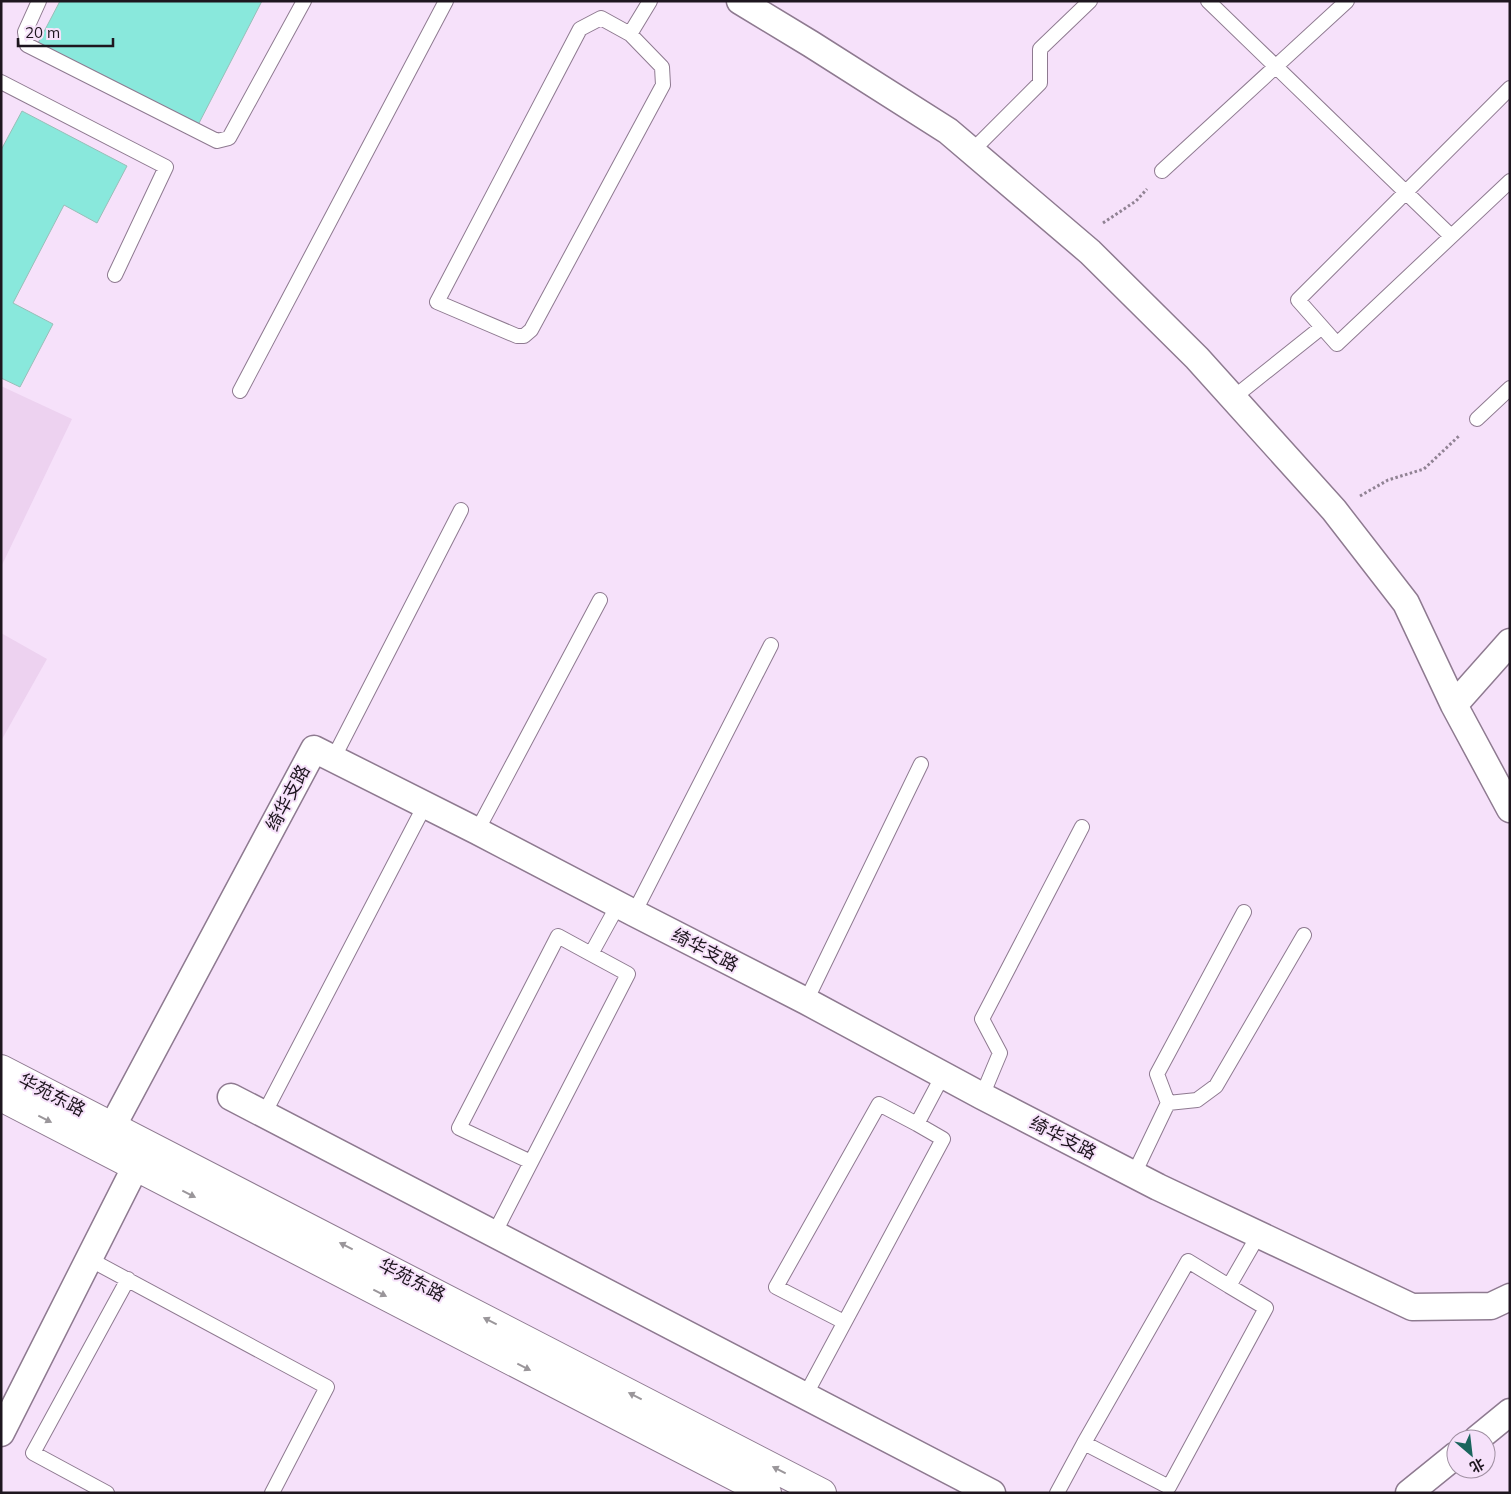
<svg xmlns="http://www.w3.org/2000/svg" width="1511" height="1494" font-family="Mulish,'Noto Sans SC',sans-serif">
	<rect width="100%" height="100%" fill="#f6e1fa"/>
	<path fill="#edd2f0" d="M1 386 72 419 1 567Z
		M1 633 47 659 1 741Z"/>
	<path fill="#89e8dc" stroke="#99beb8" d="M60 1H262L197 127 37 45Z
		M22 111 127 166 97 223 64 205 13 303 53 324 20 387 1 378V150Z"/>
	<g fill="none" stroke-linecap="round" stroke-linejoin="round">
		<defs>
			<path id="service" d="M39 1 25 32 27 45 217 141 229 138 304 1
				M1208 1 1451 236
				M601 18 630 34 662 67 663 85 531 330 524 336H517L437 302 580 29Z
				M630 34 650 1
				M1 82 166 167 115 275
				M1510 88 1298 300 1337 344 1510 181
				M972 151 1040 83V49L1090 1
				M1162 171 1347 1
				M240 391 446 1
				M1233 398 1322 327
				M1477 419 1510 388
				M333 759 461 510
				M477 831 600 600
				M634 913 771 645
				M806 1001 921 764
				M982 1096 1000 1053 982 1019 1082 827
				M1168 1103 1197 1100 1216 1086 1304 935
				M264 1114 425 805
				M531 1162 459 1128 558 936 591 954
				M1134 1174 1168 1103 1157 1074 1244 912
				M494 1234 628 974 591 954 618 905
				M89 1259 327 1387 272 1493
				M1229 1286 1188 1261 1084 1443 1169 1487 1266 1308 1229 1286 1259 1234
				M844 1322 776 1287 879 1104 917 1124
				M805 1396 943 1139 917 1124 943 1075
				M107 1493 33 1453 128 1279
				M1057 1493 1084 1443"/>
			<path id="minor" d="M740 1 811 44 948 131 1090 252 1197 358 1334 510 1406 603 1454 705 1510 809
				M1454 705 1510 642
				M231 1097 992 1493
				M102 1146 314 749 477 831 634 913 806 1001 982 1096 1158 1187 1412 1307 1491 1306 1510 1297
				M1 1433 145 1148
				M1477 1439 1510 1412
				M1409 1493 1456 1455"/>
			<path id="tertiary" d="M1 1069 822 1493
				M1 1097 767 1493"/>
		</defs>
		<use href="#service" stroke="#8e7a90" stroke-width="16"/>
		<use href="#minor" stroke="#8e7a90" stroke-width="29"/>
		<use href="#tertiary" stroke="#8e7a90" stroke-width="30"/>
		<path stroke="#908293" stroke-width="3" stroke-dasharray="2.5 2.5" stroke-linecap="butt" d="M1103 223 1136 201 1147 189
			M1360 496 1388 480 1424 469 1460 435"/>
		<use href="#service" stroke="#fff" stroke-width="14"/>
		<use href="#minor" stroke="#fff" stroke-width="26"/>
		<use href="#tertiary" stroke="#fff" stroke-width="28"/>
	</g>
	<defs><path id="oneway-solid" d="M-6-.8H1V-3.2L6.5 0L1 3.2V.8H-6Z" transform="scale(1.25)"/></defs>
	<g fill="#9a969a">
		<use href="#oneway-solid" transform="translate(45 1119) rotate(27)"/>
		<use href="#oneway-solid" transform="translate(189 1194) rotate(27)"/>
		<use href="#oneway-solid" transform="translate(346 1246) rotate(-153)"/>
		<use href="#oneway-solid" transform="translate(380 1293) rotate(27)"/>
		<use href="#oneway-solid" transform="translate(490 1321) rotate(-153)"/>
		<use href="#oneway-solid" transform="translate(524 1367) rotate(27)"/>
		<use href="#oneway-solid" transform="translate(635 1396) rotate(-153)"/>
		<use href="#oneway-solid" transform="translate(779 1470) rotate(-153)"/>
	</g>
	<g text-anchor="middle" stroke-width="4" stroke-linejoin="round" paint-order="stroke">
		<g font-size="18" fill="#1e161f" stroke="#f6e1fa">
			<text transform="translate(288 798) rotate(-62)" y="6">绮华支路</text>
			<text transform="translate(705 950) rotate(27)" y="6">绮华支路</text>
			<text transform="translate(52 1095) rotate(27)" y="6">华苑东路</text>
			<text transform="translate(1063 1138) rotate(27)" y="6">绮华支路</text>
			<text transform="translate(412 1280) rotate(27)" y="6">华苑东路</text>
		</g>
	</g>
	<rect width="1511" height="1494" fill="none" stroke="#1e161f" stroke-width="5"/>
	<g transform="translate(1471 1454) rotate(152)"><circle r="24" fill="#f6e1fa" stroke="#a090a2"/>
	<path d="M0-4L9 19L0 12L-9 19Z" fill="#1a655d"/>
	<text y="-8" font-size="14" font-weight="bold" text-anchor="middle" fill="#1e161f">北</text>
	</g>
	<path d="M18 38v8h95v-8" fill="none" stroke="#1e161f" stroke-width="2.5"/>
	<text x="25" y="38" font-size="15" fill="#1e161f" stroke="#f6e1fa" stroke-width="4" paint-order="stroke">20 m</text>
</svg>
